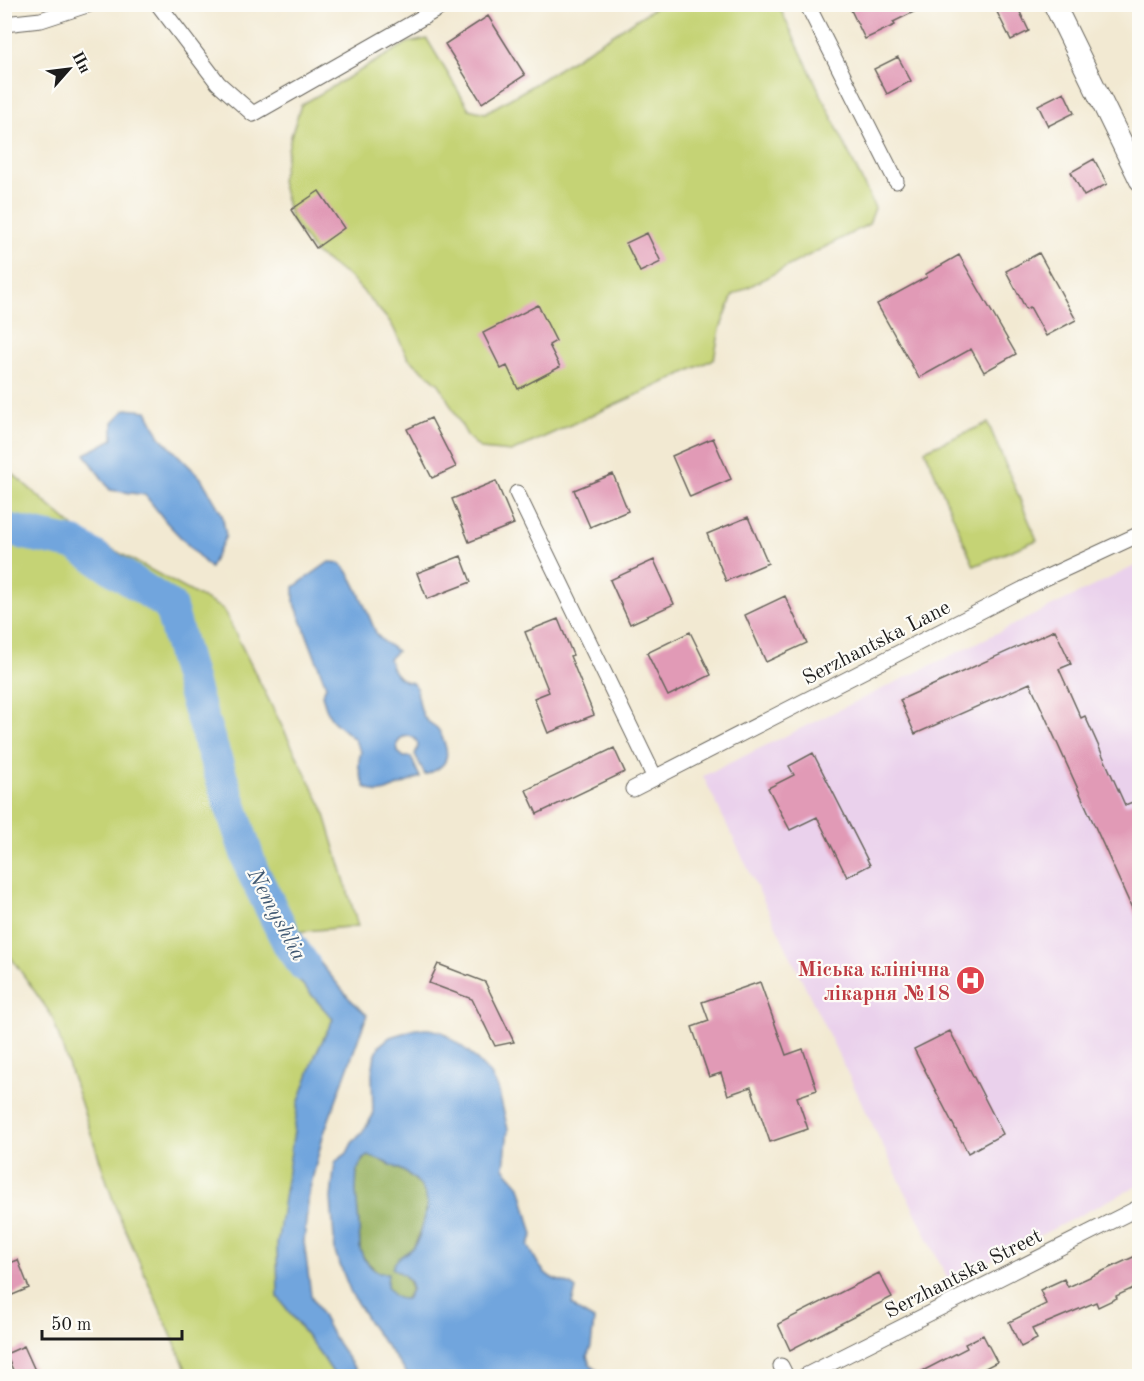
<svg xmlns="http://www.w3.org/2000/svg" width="1144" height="1381" font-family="'Old Standard TT',serif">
	<rect width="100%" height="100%" fill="#fdfcf7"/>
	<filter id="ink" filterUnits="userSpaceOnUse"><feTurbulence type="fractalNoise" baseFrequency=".0167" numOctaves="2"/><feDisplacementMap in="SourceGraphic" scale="12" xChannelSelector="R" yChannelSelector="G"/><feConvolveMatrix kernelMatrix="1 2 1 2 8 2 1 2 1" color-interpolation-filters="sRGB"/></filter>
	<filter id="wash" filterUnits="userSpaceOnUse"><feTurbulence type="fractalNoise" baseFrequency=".008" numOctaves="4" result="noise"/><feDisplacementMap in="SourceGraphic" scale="24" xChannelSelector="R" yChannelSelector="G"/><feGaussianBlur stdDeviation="1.35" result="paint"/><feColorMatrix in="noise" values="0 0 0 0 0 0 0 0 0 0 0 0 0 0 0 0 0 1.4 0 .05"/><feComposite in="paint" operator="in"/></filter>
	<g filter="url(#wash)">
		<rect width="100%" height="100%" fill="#f2e9d2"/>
		<path fill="#ead1ec" d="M1139 564V1185L949 1282 703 776Z"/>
		<path fill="#c5d375" stroke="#707848" stroke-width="1.5" d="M778 4 875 208 869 224 733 295 720 329 714 359 650 389 511 452 481 449 468 437 439 384 408 358 391 323 352 279 315 253 291 219 281 181 291 136 301 105 407 43 427 39 469 109 485 113 525 90 659 5Z
			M988 423 1037 540 974 566 925 450Z
			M4 466 77 530 223 609 323 808 358 926 295 932 272 926 276 952 302 984 333 1019 315 1056 277 1245 278 1297 324 1359 335 1376H189L115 1206 52 1016 5 949Z"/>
		<path fill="#9cb566" stroke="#5c6841" stroke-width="1.5" d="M368 1156C390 1164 426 1176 427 1204 428 1220 418 1235 413 1249 410 1258 408 1267 405 1276 412 1287 412 1288 406 1299 401 1300 396 1299 393 1295 387 1290 385 1281 380 1275 374 1266 364 1263 360 1250 359 1243 360 1234 359 1227 358 1207 348 1168 368 1156Z"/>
		<path fill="#71a5dd" stroke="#46607c" stroke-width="1.5" fill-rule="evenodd" d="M126 409 147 411 160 437 201 478 222 514 226 536 210 568 167 523 145 495 110 490 85 454 113 439V422Z
			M329 562C334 562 339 562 343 566 354 575 370 620 377 635L384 642 397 651 389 659C391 668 396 677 405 681 410 683 410 681 414 684 418 687 419 708 423 715 426 722 431 723 437 728 441 732 443 739 445 745 451 763 440 769 425 775L415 754C422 743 414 732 401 738L397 744 398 752 404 757H411L420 777 386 791 377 793 365 787C360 773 356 767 361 752L354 739 333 721 327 711 322 695 326 686 294 601V587Z
			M272 925 295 932 349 998 367 1015 323 1136 309 1192 304 1242 311 1295 334 1338 360 1376H335L324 1359 278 1297 277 1245 298 1104 315 1056 333 1019 302 984 276 952Z
			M416 1029H429L442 1032 469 1052 491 1075 498 1089 508 1129 504 1168 520 1186 533 1235 528 1245C535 1258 541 1273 554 1279 564 1283 567 1281 576 1289L572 1304 577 1310 594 1320 591 1347 587 1356 590 1365 598 1371 608 1374 610 1376H409L371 1326 351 1293 335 1252 331 1198 335 1162 347 1153 352 1143 362 1133 373 1115 372 1074 374 1060 379 1046 390 1037ZM369 1156C390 1164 426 1176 427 1204 427 1211 425 1217 423 1223 421 1230 420 1238 415 1245 407 1255 398 1254 392 1268 399 1272 414 1279 411 1290 411 1291 406 1299 406 1299 395 1300 392 1294 387 1286L388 1273H379L372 1268 364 1259 360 1249 359 1226 356 1191 357 1171 363 1159Z"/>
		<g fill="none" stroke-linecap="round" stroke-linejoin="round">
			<path stroke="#71a5dd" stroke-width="33" d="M4 529 75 544 170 606 196 700 252 870 290 946 304 965"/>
		</g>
		<g id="blocks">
			<path fill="#e19ab6" d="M863 4H930L893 22 895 25 865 39 851 10Z
				M1012 4H1016L1029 31 1011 40 997 12Z
				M488 16 525 75 482 103 445 44Z
				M898 57 911 81 887 94 874 69Z
				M1064 92 1074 113 1048 126 1038 105Z
				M1094 159 1107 184 1084 196 1071 172Z
				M319 191 344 228 316 248 291 210Z
				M647 233 661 262 640 272 626 243Z
				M1039 253 1076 320 1046 336 1030 307 1026 309 1006 271Z
				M959 255 1016 354 984 372 971 349 919 378 877 304 927 277 926 274Z
				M538 305 556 341 549 345 560 367 518 389 507 366 501 369 483 333Z
				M431 418 456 467 432 478 407 429Z
				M713 438 731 479 690 497 672 456Z
				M613 474 628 511 590 527 574 490Z
				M496 481 514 524 469 542 452 499Z
				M748 517 768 563 726 581 707 534Z
				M461 556 471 582 427 599 417 573Z
				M654 560 674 604 630 624 610 580Z
				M785 596 807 643 766 662 745 615Z
				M558 619 573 655 570 656 594 715 548 733 534 698 549 692 525 632Z
				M1055 630 1071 664 1059 669 1081 718 1085 716 1125 805 1140 799V926L1030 683 915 734 900 700Z
				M690 632 711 675 668 696 647 653Z
				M614 748 625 772 537 814 526 790Z
				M813 753 870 865 847 877 817 817 790 830 768 788 794 775 789 766Z
				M438 964 485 982 514 1042 495 1046 472 999 429 983Z
				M760 982 786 1055 803 1049 817 1090 797 1097 808 1129 770 1142 751 1087 728 1095 721 1073 709 1077 692 1027 709 1021 702 1002Z
				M950 1031 1003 1134 968 1153 914 1049Z
				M1140 1254V1285L1116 1296 1117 1298 1098 1307 1096 1302 1032 1329 1037 1339 1021 1347 1009 1322 1046 1304 1040 1290 1064 1279 1068 1287Z
				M18 1260 29 1288 10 1296 4 1283V1265Z
				M879 1273 892 1297 790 1350 778 1324Z
				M983 1335 997 1362 968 1377H911L967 1348 965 1344Z
				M24 1346 38 1377H16L6 1354Z"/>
		</g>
	</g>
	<g filter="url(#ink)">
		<use href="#blocks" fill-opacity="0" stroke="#67645c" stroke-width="1.5"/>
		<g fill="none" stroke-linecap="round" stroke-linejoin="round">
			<defs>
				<path id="minor" d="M158 4 218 83 253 114 446 4
					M807 4 896 181
					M4 24 41 20 90 4
					M517 493 655 778
					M633 789 1043 579 1140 534
					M781 1366 786 1376
					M805 1376 1140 1207"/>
				<path id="secondary" d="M1054 4 1140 180"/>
			</defs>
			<use href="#minor" stroke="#67645c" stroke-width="17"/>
			<use href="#secondary" stroke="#67645c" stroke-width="23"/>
			<use href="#minor" stroke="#fff" stroke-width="15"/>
			<use href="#secondary" stroke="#fff" stroke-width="21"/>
		</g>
	</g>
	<defs>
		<symbol id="hospital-disc" viewBox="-11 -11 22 22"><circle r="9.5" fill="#e0444e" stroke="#fdfcf7"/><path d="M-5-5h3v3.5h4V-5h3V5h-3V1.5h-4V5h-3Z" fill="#fff"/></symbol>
	</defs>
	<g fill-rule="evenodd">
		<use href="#hospital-disc" x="954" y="964" width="33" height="33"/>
	</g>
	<g text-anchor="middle" stroke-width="4.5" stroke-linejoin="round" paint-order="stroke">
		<g font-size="21" fill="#1c1c1c" stroke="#fdfcf7">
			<text transform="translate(876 642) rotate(-27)" y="7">Serzhantska Lane</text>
			<text transform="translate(963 1273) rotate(-27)" y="7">Serzhantska Street</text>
		</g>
		<g font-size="21" font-weight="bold" fill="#be3a42" stroke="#fdfcf7" text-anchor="end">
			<text x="950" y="976">Міська клінічна<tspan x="950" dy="24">лікарня №18</tspan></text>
		</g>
		<g font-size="22" font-style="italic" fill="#425a73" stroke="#fdfcf7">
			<text transform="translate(278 914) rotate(62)" y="8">Nemyshlia</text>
		</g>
	</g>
	<rect width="1144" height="1381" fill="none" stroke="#fdfcf7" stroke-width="24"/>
	<g transform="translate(69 69) rotate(62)" stroke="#fdfcf7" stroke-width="4.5" paint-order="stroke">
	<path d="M0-4.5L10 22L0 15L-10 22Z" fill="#1c1c1c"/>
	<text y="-9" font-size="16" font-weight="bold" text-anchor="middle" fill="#1c1c1c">Пн</text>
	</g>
	<path d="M42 1330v9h140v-9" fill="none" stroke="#1c1c1c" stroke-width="3"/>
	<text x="51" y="1330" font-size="18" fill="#1c1c1c" stroke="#fdfcf7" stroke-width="4.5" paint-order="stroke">50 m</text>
</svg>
